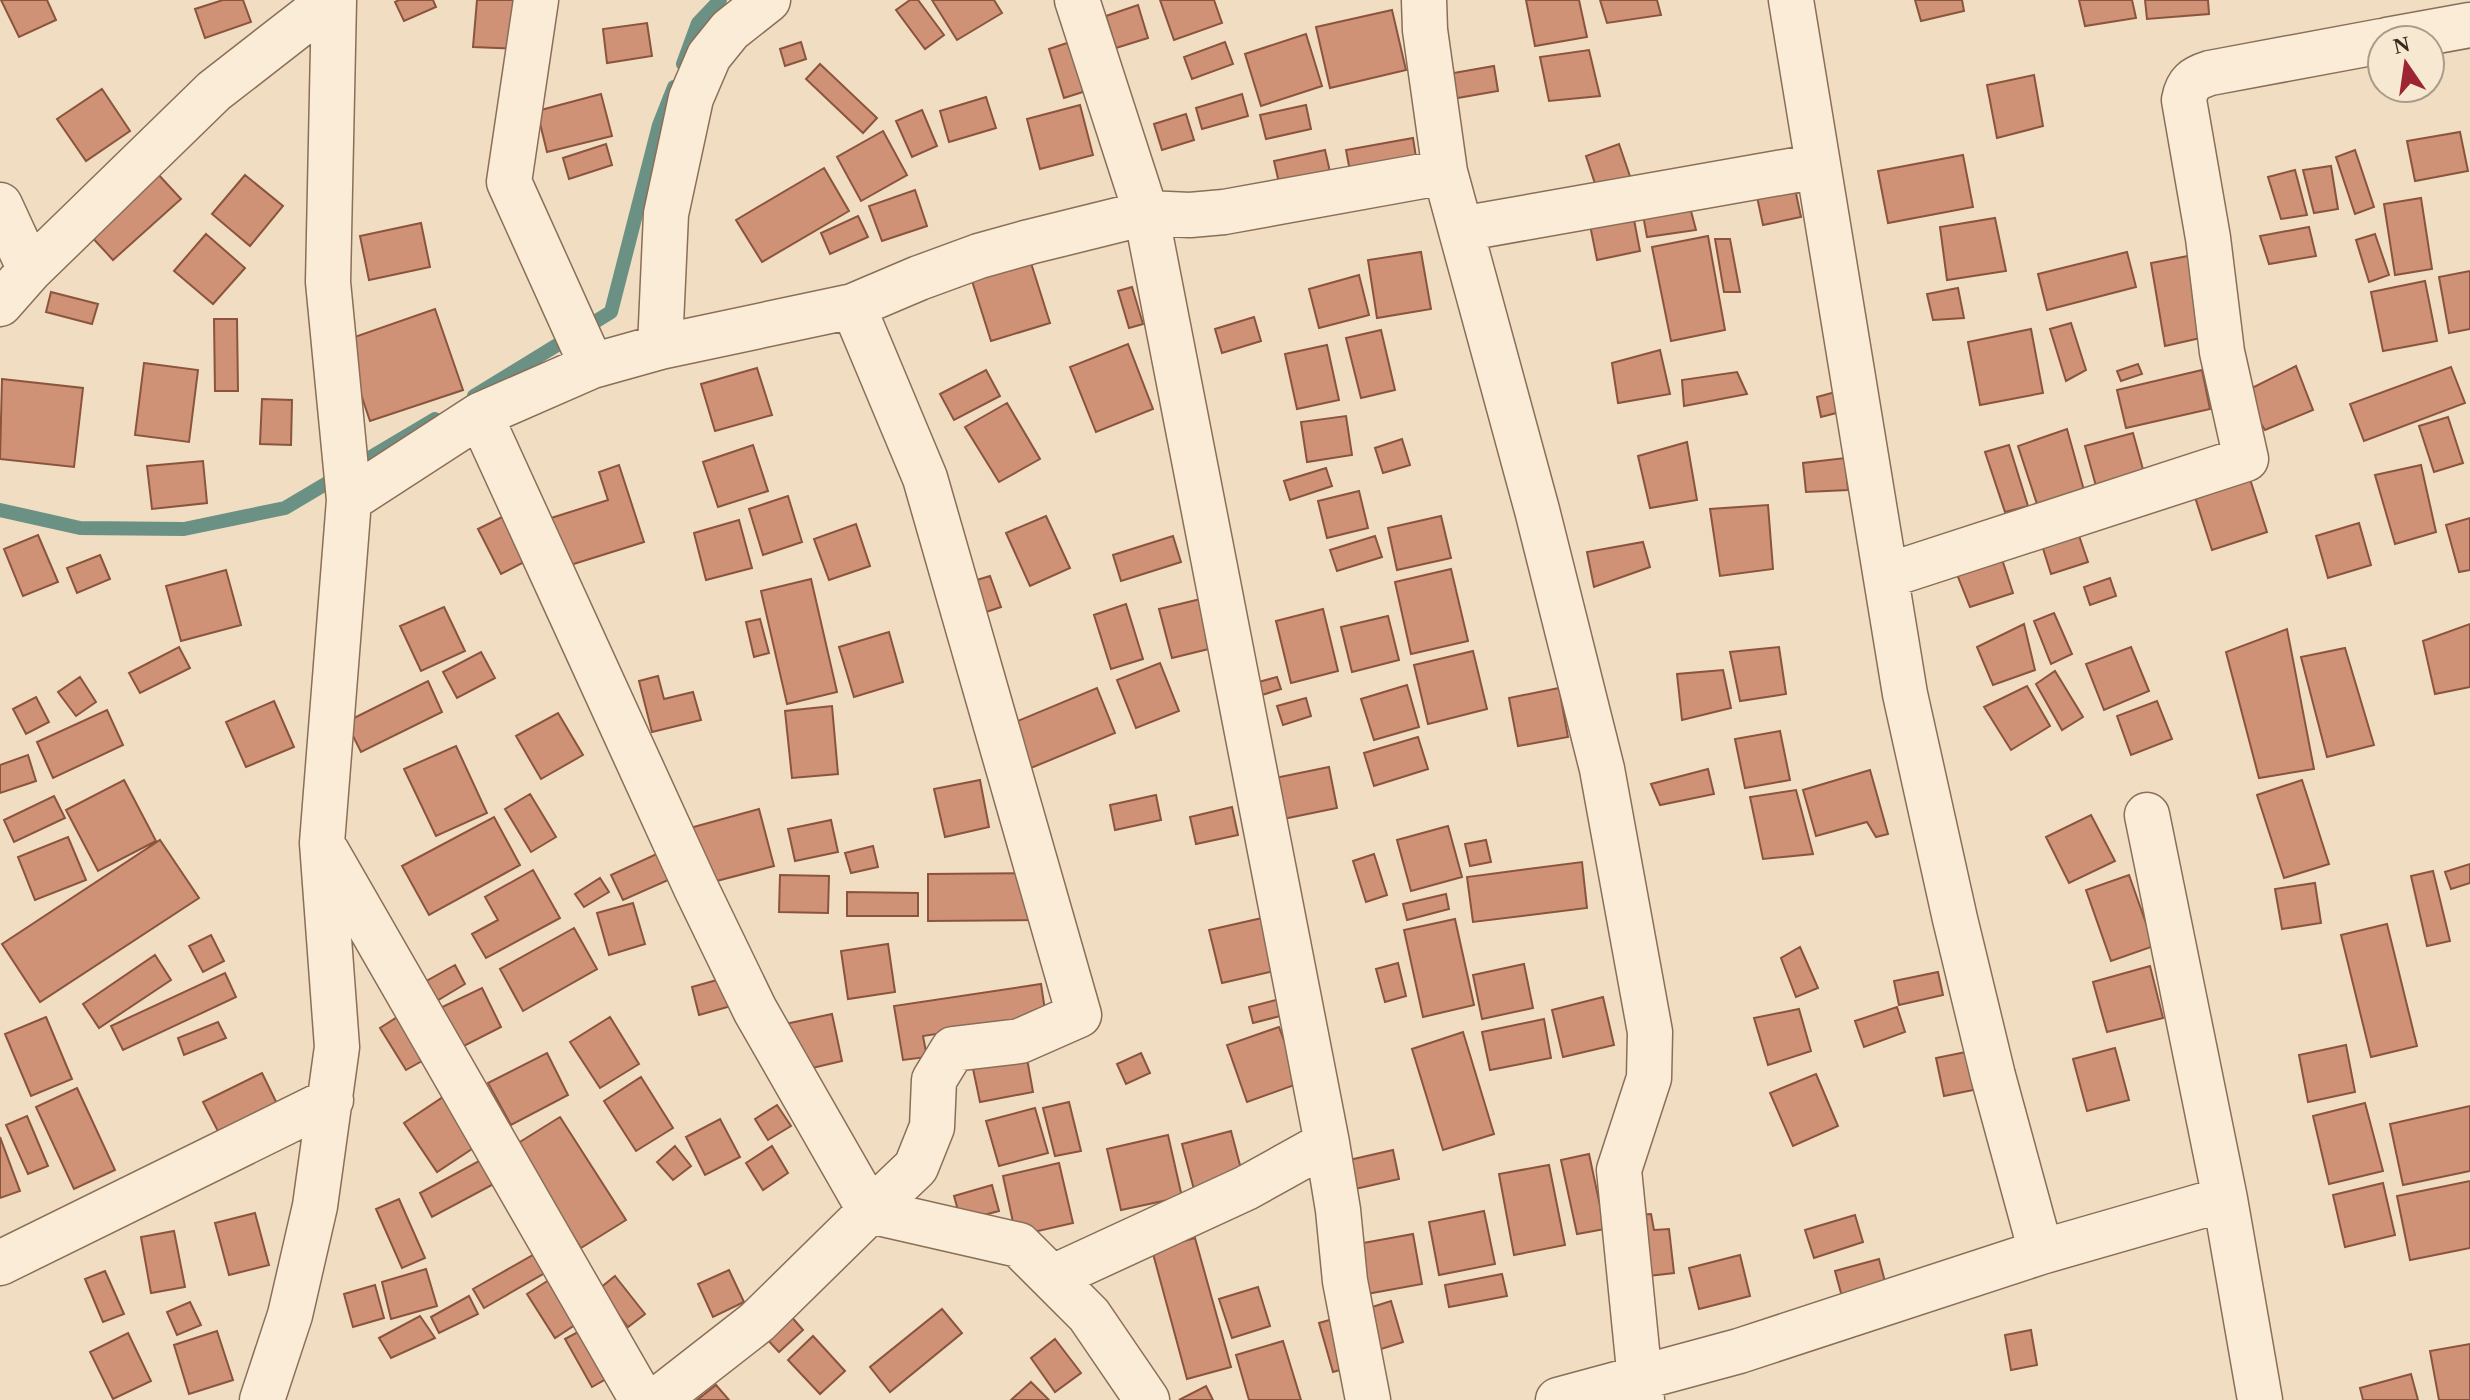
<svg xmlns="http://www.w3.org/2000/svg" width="2470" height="1400" font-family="Georgia,serif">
	<rect width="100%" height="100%" fill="#f0ddc2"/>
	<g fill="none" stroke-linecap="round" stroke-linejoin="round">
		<path stroke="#6b9184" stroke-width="14" d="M683 64 698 23 720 0
			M474 396 611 312 659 125 674 87
			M0 510 80 528 184 529 285 508 435 419"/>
	</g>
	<path fill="#d09276" stroke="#8b543d" stroke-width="2" d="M1 0H47L56 20 19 37Z
		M223 0H243L251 22 205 38 195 9Z
		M399 0H433L436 7 404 21 395 2Z
		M477 0H523L519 49 473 47Z
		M910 0H918L944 35 925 49 896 10Z
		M932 0H994L1002 13 957 40Z
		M1160 0H1214L1222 23 1174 40Z
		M1526 0H1579L1587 37 1535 46Z
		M1600 0H1657L1661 15 1607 23Z
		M1915 0H1962L1964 11 1921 21Z
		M2079 0H2132L2136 18 2085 26Z
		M2145 0H2208L2209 14 2147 19Z
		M1138 5 1148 38 1116 48 1106 16Z
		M1392 10 1406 70 1330 88 1316 27Z
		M647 23 652 56 607 63 603 29Z
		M1306 34 1322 86 1261 106 1245 54Z
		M1073 41 1089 90 1064 98 1049 49Z
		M801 42 806 59 785 66 780 49Z
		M1225 42 1233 64 1192 79 1184 57Z
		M1589 50 1600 96 1549 101 1540 57Z
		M820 64 877 118 863 133 806 79Z
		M1494 66 1498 91 1446 100 1442 75Z
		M2034 75 2043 126 1997 138 1987 85Z
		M102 89 130 131 86 161 57 119Z
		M601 94 612 136 547 152 537 111Z
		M1242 94 1248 116 1202 129 1196 108Z
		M986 97 996 128 949 142 940 111Z
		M1080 105 1093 155 1040 169 1027 119Z
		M1306 105 1311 129 1266 139 1260 115Z
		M922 110 937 146 912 157 896 121Z
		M1186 114 1194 140 1162 150 1154 124Z
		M883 131 907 175 861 201 837 157Z
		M2460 132 2468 171 2415 181 2407 141Z
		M1413 138 1418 170 1352 182 1346 150Z
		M606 144 612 165 569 179 563 158Z
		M1619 144 1635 191 1601 202 1586 156Z
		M1325 150 1333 185 1282 196 1274 161Z
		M2355 150 2374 207 2355 214 2336 157Z
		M1963 155 1973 207 1888 223 1878 171Z
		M2331 166 2338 209 2314 213 2303 170Z
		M824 168 849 211 762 262 736 220Z
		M2295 170 2307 215 2281 219 2268 177Z
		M156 172 181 199 113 260 89 234Z
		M245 175 283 206 250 246 212 214Z
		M1794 184 1801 217 1763 225 1756 192Z
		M915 190 927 226 882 241 869 206Z
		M1687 196 1696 230 1647 237 1641 204Z
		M2421 198 2432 269 2395 275 2384 204Z
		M1631 204 1640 251 1597 260 1587 210Z
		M858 216 868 237 830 254 821 233Z
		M1995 218 2006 271 1947 280 1940 227Z
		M421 223 430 267 369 280 360 236Z
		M2309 227 2316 256 2269 264 2260 236Z
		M206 234 245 268 213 304 174 271Z
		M2375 234 2389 275 2369 282 2356 240Z
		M1708 236 1725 330 1671 341 1652 247Z
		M1715 239H1730L1740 292H1724Z
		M1421 252 1431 309 1377 318 1368 260Z
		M2127 252 2136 287 2047 310 2038 274Z
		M2193 255 2205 337 2165 346 2151 263Z
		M1031 263 1050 323 991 341 972 281Z
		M2470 271V329L2449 333 2439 277Z
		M1359 275 1369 315 1319 328 1309 289Z
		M2425 281 2437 341 2383 351 2371 292Z
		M1132 287 1143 324 1129 328 1118 291Z
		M1958 288 1964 318 1933 320 1927 294Z
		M51 292 98 304 92 324 46 312Z
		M435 309 463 390 370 421 343 341Z
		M1254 317 1261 341 1222 353 1215 329Z
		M214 319H237L238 391H215Z
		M2071 323 2086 370 2066 381 2050 329Z
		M2031 329 2043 393 1980 405 1968 342Z
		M1381 330 1395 390 1361 398 1346 338Z
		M1128 344 1153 409 1096 432 1070 367Z
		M1327 345 1339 400 1297 409 1285 354Z
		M1660 350 1670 394 1618 403 1612 363Z
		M144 363 198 370 189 442 135 435Z
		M2138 364 2142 374 2121 381 2117 371Z
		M2296 366 2313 410 2265 430 2242 393Z
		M2451 367 2465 403 2364 441 2350 404Z
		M757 368 772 415 715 431 701 384Z
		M986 370 1000 396 954 420 940 394Z
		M2202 370 2210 409 2126 428 2117 390Z
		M1737 372 1747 394 1684 406 1682 380Z
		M2 379 83 388 74 467 0 459Z
		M1839 391 1844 411 1821 417 1817 397Z
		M262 399 292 400 291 445 260 444Z
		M1007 403 1040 459 999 482 965 427Z
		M1346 416 1352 455 1307 462 1301 422Z
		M2448 417 2463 463 2434 472 2419 426Z
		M2067 429 2085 494 2037 504 2018 446Z
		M2133 433 2147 484 2099 497 2085 446Z
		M1402 439 1410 465 1383 473 1375 448Z
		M1687 442 1697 500 1650 508 1638 456Z
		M753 445 768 491 718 507 703 462Z
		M2009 445 2028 506 2005 512 1985 452Z
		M1845 458 1848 490 1806 492 1803 463Z
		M203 461 207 503 152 509 147 466Z
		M619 465 644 542 564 567 548 519 608 500 599 472Z
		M2421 465 2436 532 2395 544 2375 475Z
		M1326 468 1332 486 1290 500 1284 481Z
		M2249 476 2267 532 2212 550 2194 494Z
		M1359 491 1368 528 1327 538 1318 501Z
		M788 496 802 542 763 555 749 509Z
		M1768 505 1773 569 1720 576 1710 509Z
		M1046 516 1070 568 1030 586 1006 533Z
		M1441 516 1451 558 1397 570 1388 528Z
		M502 517 524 562 501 574 478 529Z
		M2470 518V570L2459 572 2446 525Z
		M739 520 752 568 706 580 694 533Z
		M2359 523 2371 565 2328 578 2316 536Z
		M856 524 870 566 829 580 814 539Z
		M2076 527 2088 562 2051 574 2040 539Z
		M38 535 58 582 23 596 4 549Z
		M1173 536 1181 562 1121 581 1113 555Z
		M1375 536 1382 557 1337 571 1330 550Z
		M1643 542 1650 567 1594 587 1587 552Z
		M2000 553 2013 593 1970 607 1954 567Z
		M100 555 110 579 77 593 67 568Z
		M1451 569 1468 641 1411 654 1395 582Z
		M226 570 241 625 181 641 166 586Z
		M990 576 1001 607 977 615 967 583Z
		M2110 578 2116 596 2090 605 2084 587Z
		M811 579 837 692 787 704 761 591Z
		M1209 597 1221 646 1172 658 1159 609Z
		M1126 604 1143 659 1111 669 1094 615Z
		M444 607 465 651 421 671 400 626Z
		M1323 609 1338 671 1291 683 1276 621Z
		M2054 613 2072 654 2051 664 2034 621Z
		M1388 616 1399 660 1352 672 1341 627Z
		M760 619 769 653 754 657 746 622Z
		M2024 624 2035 670 1993 685 1977 647Z
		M2470 624V687L2435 694 2423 641Z
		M2287 629 2314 769 2259 778 2226 652Z
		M889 632 903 682 854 697 839 647Z
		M179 647 190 668 140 693 129 673Z
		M1779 647 1786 694 1740 701 1730 652Z
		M2131 647 2149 691 2104 710 2086 664Z
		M2345 648 2374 745 2327 757 2301 657Z
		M1473 651 1487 709 1428 724 1414 665Z
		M481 652 495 678 457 698 443 672Z
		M1160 663 1179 711 1136 728 1117 680Z
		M1723 670 1731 708 1682 720 1677 674Z
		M2055 671 2083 717 2062 730 2036 684Z
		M658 676 664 699 693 692 701 720 652 732 639 681Z
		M80 677 96 702 76 716 58 692Z
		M1277 677 1281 689 1259 696 1255 683Z
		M428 681 442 712 361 752 346 722Z
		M1407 685 1419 727 1374 740 1361 699Z
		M2027 686 2050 726 2011 750 1984 707Z
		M1097 688 1115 733 1031 768 1013 723Z
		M1559 688 1568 737 1518 746 1509 698Z
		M36 697 49 722 26 734 13 709Z
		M1306 698 1311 716 1283 725 1277 706Z
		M274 701 294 747 246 767 226 722Z
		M2157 701 2172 739 2131 755 2117 716Z
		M832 706 838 774 792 778 785 711Z
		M107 710 123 745 53 778 37 742Z
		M558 713 583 755 541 779 516 736Z
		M1780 731 1790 780 1745 788 1735 739Z
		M1418 737 1428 769 1374 786 1364 753Z
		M456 746 487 813 436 836 404 769Z
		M28 755 36 781 0 793V765Z
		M1329 767 1337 808 1283 819 1275 778Z
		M1708 769 1714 794 1660 805 1651 784Z
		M1870 770 1888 834 1876 837 1867 822 1816 836 1803 790Z
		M124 780 156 841 98 871 66 810Z
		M980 780 989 827 945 837 934 789Z
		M2302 780 2329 864 2284 878 2257 795Z
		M1796 790 1813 854 1763 859 1750 797Z
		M530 794 556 837 531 852 505 809Z
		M1156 795 1161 820 1115 830 1110 805Z
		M54 796 65 818 14 842 4 820Z
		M1232 807 1238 835 1196 844 1190 817Z
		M759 809 774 866 705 884 690 828Z
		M2091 815 2115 861 2069 883 2046 837Z
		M494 817 520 865 429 915 402 866Z
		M831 820 838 852 795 861 788 829Z
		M1448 826 1462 877 1411 891 1397 840Z
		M68 837 86 880 35 900 18 857Z
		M160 840 199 898 40 1002 2 944Z
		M1486 840 1491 862 1470 866 1465 844Z
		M873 846 878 867 851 873 845 853Z
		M663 851 675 877 623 900 611 875Z
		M1374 854 1387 895 1366 902 1353 861Z
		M1582 862 1587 908 1473 922 1467 877Z
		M2470 864V883L2451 889 2445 872Z
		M533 870 560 918 486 958 472 934 498 920 485 897Z
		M2433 871 2450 941 2427 946 2411 876Z
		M1033 873V920L928 921V874Z
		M780 875 829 876 828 913 779 912Z
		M2129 875 2154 946 2111 961 2086 890Z
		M600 878 609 892 584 907 575 894Z
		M2315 883 2321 923 2282 929 2275 889Z
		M847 892 918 893V916H847Z
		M1446 894 1449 909 1407 920 1403 904Z
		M633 903 645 944 609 955 597 913Z
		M1262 918 1274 971 1222 983 1209 930Z
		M1455 919 1474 1005 1423 1017 1404 930Z
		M2387 924 2417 1046 2371 1057 2341 935Z
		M574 928 597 969 523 1011 500 969Z
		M211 935 224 961 203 972 189 946Z
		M888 944 895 992 848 999 841 951Z
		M1800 947 1818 988 1796 997 1781 958Z
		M155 955 171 980 99 1028 83 1004Z
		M1398 963 1406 996 1385 1002 1376 969Z
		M1524 964 1533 1008 1482 1019 1473 975Z
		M455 965 465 984 425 1008 414 988Z
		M2150 966 2163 1018 2107 1032 2093 982Z
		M1938 972 1943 995 1899 1005 1894 981Z
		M225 973 236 997 123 1050 111 1026Z
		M724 978 731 1006 699 1015 692 987Z
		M1041 984 1046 1017 923 1036 927 1057 903 1060 894 1006Z
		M482 988 501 1027 456 1050 436 1010Z
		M1603 997 1614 1045 1563 1057 1552 1010Z
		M1280 999 1284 1015 1253 1023 1249 1007Z
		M1897 1007 1905 1032 1864 1047 1855 1021Z
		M1799 1009 1811 1051 1768 1065 1754 1018Z
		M405 1012 431 1056 406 1070 380 1028Z
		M832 1014 842 1061 795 1072 785 1024Z
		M46 1017 72 1079 31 1096 5 1034Z
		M610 1017 639 1064 600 1088 570 1042Z
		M1544 1019 1551 1058 1490 1070 1482 1032Z
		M218 1022 226 1038 184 1055 178 1038Z
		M1279 1027 1300 1083 1247 1102 1227 1045Z
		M1463 1032 1494 1134 1443 1150 1412 1049Z
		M2346 1045 2355 1092 2308 1102 2299 1055Z
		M2115 1048 2129 1100 2087 1111 2073 1059Z
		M1971 1051 1978 1089 1944 1096 1936 1058Z
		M547 1053 568 1095 511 1125 488 1083Z
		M1026 1053 1033 1092 980 1102 972 1064Z
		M1141 1053 1150 1073 1126 1084 1117 1064Z
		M262 1073 283 1116 225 1145 203 1102Z
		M1816 1074 1838 1126 1793 1146 1770 1093Z
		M641 1077 673 1128 636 1151 604 1101Z
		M77 1088 115 1170 74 1189 36 1107Z
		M446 1095 478 1145 437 1172 404 1123Z
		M1069 1102 1081 1151 1055 1156 1043 1108Z
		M2365 1103 2383 1171 2329 1184 2313 1116Z
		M777 1105 791 1126 768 1140 755 1119Z
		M2470 1106V1171L2403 1185 2390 1124Z
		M1035 1108 1048 1153 999 1166 986 1121Z
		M27 1116 48 1166 28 1174 6 1125Z
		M560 1117 626 1220 581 1248 515 1145Z
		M720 1119 740 1157 705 1175 686 1137Z
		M1231 1131 1246 1188 1197 1201 1182 1144Z
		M1168 1135 1182 1197 1121 1210 1107 1149Z
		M0 1137 20 1191 0 1198Z
		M675 1146 691 1166 673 1180 657 1162Z
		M772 1146 788 1173 763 1190 746 1163Z
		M1393 1150 1399 1179 1355 1189 1349 1160Z
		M1589 1154 1605 1229 1577 1234 1561 1160Z
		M490 1155 503 1179 432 1217 420 1193Z
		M1059 1163 1073 1223 1016 1236 1003 1176Z
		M1549 1165 1565 1245 1514 1255 1499 1174Z
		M2470 1181V1248L2410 1260 2397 1196Z
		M2383 1183 2395 1235 2345 1247 2333 1195Z
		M992 1185 999 1211 961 1221 954 1196Z
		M399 1199 425 1258 402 1268 376 1209Z
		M1484 1211 1495 1264 1439 1275 1429 1222Z
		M255 1213 269 1265 229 1275 215 1223Z
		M1651 1214 1654 1230 1669 1229 1674 1273 1640 1277 1634 1215Z
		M1855 1215 1863 1242 1814 1258 1805 1230Z
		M174 1231 185 1287 151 1293 141 1237Z
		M1413 1234 1422 1284 1361 1295 1352 1245Z
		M1195 1238 1231 1367 1187 1379 1152 1250Z
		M540 1251 550 1270 484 1308 473 1289Z
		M1740 1255 1750 1296 1699 1309 1689 1268Z
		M1879 1259 1888 1293 1844 1304 1835 1271Z
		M426 1269 437 1306 391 1319 382 1282Z
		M729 1270 744 1302 713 1317 698 1284Z
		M105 1271 124 1314 103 1322 85 1279Z
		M1502 1274 1507 1296 1449 1307 1445 1285Z
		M615 1276 645 1314 628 1327 599 1289Z
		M552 1278 581 1321 555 1338 527 1294Z
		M375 1285 384 1318 353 1327 344 1294Z
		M1258 1287 1270 1326 1232 1338 1219 1299Z
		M469 1296 478 1314 439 1333 431 1317Z
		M1391 1301 1403 1342 1378 1350 1366 1309Z
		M190 1302 201 1325 177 1335 167 1312Z
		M942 1309 962 1333 890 1392 870 1367Z
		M789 1314 803 1330 779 1352 764 1336Z
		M420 1316 435 1338 391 1358 379 1338Z
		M1340 1317 1354 1366 1333 1372 1319 1323Z
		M587 1327 613 1375 592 1387 565 1339Z
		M2031 1330 2037 1365 2011 1370 2005 1335Z
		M217 1331 233 1380 189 1394 174 1345Z
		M128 1333 151 1381 113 1399 90 1352Z
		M813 1336 845 1371 820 1394 788 1360Z
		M1055 1339 1081 1373 1055 1392 1031 1358Z
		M1283 1341 1301 1400H1249L1236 1355Z
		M2470 1344V1400H2439L2430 1351Z
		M2411 1374 2418 1400H2363L2360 1388Z
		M1031 1382 1049 1400H1011Z
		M716 1385 729 1400H697Z
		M1206 1386 1213 1400H1179Z"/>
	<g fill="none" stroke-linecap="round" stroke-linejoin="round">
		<defs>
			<path id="minor" d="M536 0 509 182 592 366
				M1077 0 1146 213 1327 1143 1338 1210 1345 1281 1368 1400
				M1424 0 1425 30 1445 172 1537 510 1602 769 1650 1032 1649 1078 1619 1170 1642 1400
				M2387 40 2470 25
				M0 205 30 270
				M1461 229 1818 166
				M0 304 30 270 214 91 331 0
				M853 306 925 478 1079 1015 1020 1041 953 1049 934 1080 932 1127 916 1167 870 1211
				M660 347 666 214 691 98 709 56 730 30 768 0
				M480 415 592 366 660 347 853 306 919 278 979 256 1029 242 1146 213 1190 215 1224 212 1445 172
				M349 500 480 415 696 888 755 1010 870 1211 757 1322 657 1400
				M1886 576 2246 459 2222 352 2208 238 2184 100C2187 83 2194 78 2210 73L2382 41
				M327 852 642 1400
				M2225 1199 2260 1400
				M870 1211 1019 1245 1089 1315 1147 1400
				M2041 1252 2225 1199 2147 815
				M0 1263 331 1100
				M1053 1277 1246 1188 1327 1143
				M262 1400 290 1315 315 1206 337 1047 322 843 349 500 328 282 334 0
				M1558 1400 1739 1351 2041 1252 1993 1076 1955 919 1905 694 1791 0"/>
		</defs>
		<use href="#minor" stroke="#8b6e58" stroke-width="47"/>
		<use href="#minor" stroke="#faecd6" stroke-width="44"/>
	</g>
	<g transform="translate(2406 64) rotate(347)"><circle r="38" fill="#f7e8d2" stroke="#ab9b8a" stroke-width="2"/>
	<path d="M0-6L14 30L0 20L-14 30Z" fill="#9d2533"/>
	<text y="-12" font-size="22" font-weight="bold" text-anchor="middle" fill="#3a281d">N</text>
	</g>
</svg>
